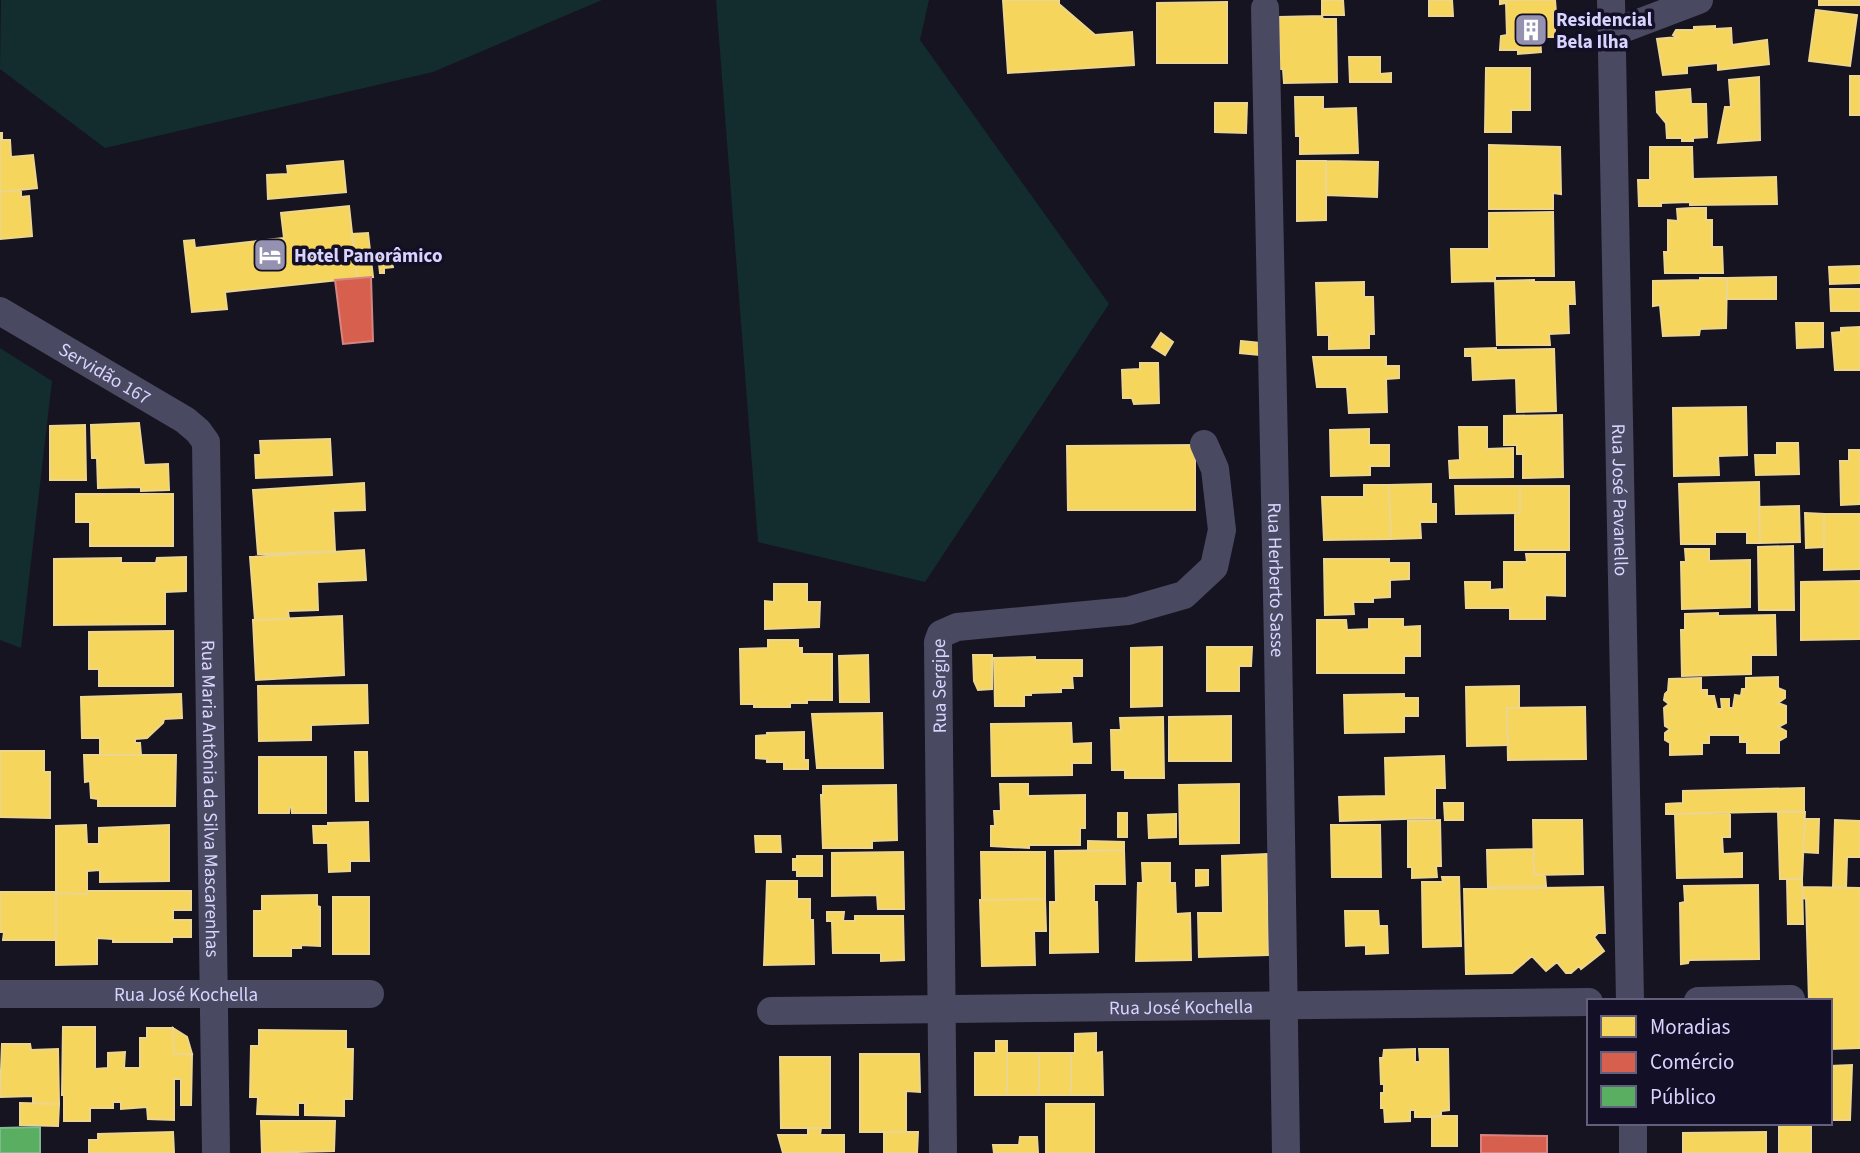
<svg xmlns="http://www.w3.org/2000/svg" width="1860" height="1153" font-family="'Source Sans 3',sans-serif">
	<rect width="100%" height="100%" fill="#161421"/>
	<path fill="#132c2d" d="M1 0H602L433 72 105 148 0 69Z
		M716 0H929L920 40 1109 304 925 582 758 542Z
		M0 348 52 381 21 648 0 640Z"/>
	<path fill="#f6d55c" stroke="#edd58d" stroke-width="2" d="M1003 0H1059V4L1095 35 1132 32 1134 65 1008 73Z
		M1322 0H1343L1344 15H1322Z
		M1429 0H1452L1453 16H1429Z
		M1500 0H1555L1556 13H1553V24L1556 23 1554 37H1540L1541 52 1518 54V50H1500L1501 36 1507 35 1506 3 1500 4Z
		M1819 0H1860V5H1819Z
		M1227 2V63H1157V3Z
		M1816 10 1857 15 1850 66 1809 61Z
		M1322 16 1323 19H1336L1337 82 1284 83 1283 69H1280L1279 17Z
		M1715 26V29L1731 28 1732 45 1767 40 1769 64 1718 70V63L1687 66V73L1663 75 1657 39 1677 37 1673 35 1676 30H1694V27Z
		M1349 57H1380V74L1391 73V82H1350Z
		M1486 68H1530V110H1511V132H1485Z
		M1850 76H1860V115H1850Z
		M1759 77 1760 140 1718 143 1725 107H1731L1729 80Z
		M1690 89 1691 104H1706L1707 137 1693 138V141H1682V138H1667L1666 123 1657 112 1656 92Z
		M1295 97H1323V109L1356 108 1358 153 1300 154V136H1296Z
		M1215 103H1247L1246 133 1215 132Z
		M0 133H2V140H10L11 157 33 155 37 188 0 192Z
		M1489 145 1560 147 1561 194 1553 193V209H1489Z
		M1650 147H1692L1693 179 1776 177 1777 204 1690 205V202L1661 203V206H1639L1638 180H1650Z
		M343 161 346 192 268 199 267 175 288 174 287 166Z
		M1297 161H1326V220L1297 221Z
		M1326 161 1378 162 1377 197 1326 195Z
		M21 190V197L29 196 32 236 0 239V192Z
		M349 206 357 278 225 292 227 309 192 312 184 241 194 240 195 248 284 238 281 213Z
		M1692 208H1706V220H1712V247H1722L1723 273H1665L1664 252H1668V220L1678 221 1677 209Z
		M1553 212 1554 276H1495V281L1452 282 1451 249H1489V213Z
		M368 233 373 277 357 278 352 234Z
		M391 252 393 267 384 268V273H380L378 254Z
		M1860 266V283L1830 284 1829 267Z
		M1776 277V299H1727V278Z
		M1700 278H1727L1726 328 1700 329 1699 335 1663 336 1660 305 1653 306V281L1700 280Z
		M1534 280V282H1574L1575 304H1568L1569 333 1549 334 1550 345H1497L1495 281Z
		M1364 282V297H1373L1374 334H1369V348L1329 349V335H1318L1316 283Z
		M1830 289H1860V311H1831Z
		M1796 323H1823V347L1797 348Z
		M1860 327V370H1835L1832 333 1841 332V328Z
		M1161 333 1173 342 1165 355 1152 347Z
		M1241 341 1260 343 1259 355 1240 353Z
		M1496 348V350L1554 349 1556 411 1517 412 1516 378 1473 380 1472 356H1465V349Z
		M1313 357H1386V366H1399V378L1386 379 1387 412 1349 413 1347 387H1317Z
		M1140 363H1158L1159 403 1134 404 1132 398H1123L1122 370 1140 369Z
		M1746 407 1747 455 1718 456 1719 475 1674 476 1673 408Z
		M1562 415 1563 477 1523 478V454H1517V445H1504V416Z
		M139 423 144 465 168 464 169 490 141 491V487L98 488 97 458H92L91 425Z
		M85 425 86 480H50V426Z
		M1459 427H1487V449L1513 448V477L1450 478 1449 461 1460 460Z
		M1369 429V445H1389V466H1370V475L1331 476 1330 430Z
		M330 439 332 475 256 478 255 455H261L260 441Z
		M1777 443H1798L1799 474 1756 475 1755 455H1777Z
		M1195 445V510H1068L1067 446Z
		M1849 450H1860V504L1841 505 1840 461H1849Z
		M1759 482 1760 543H1747V532H1715V544H1681L1679 484Z
		M364 483 365 510 333 511 335 551 258 554 253 490Z
		M1431 484V504H1436V522H1420L1421 538 1391 539 1389 485Z
		M1364 485H1389L1391 539 1324 540 1322 497H1364Z
		M1455 486H1520V513L1456 514Z
		M1520 486H1569V550H1515V513H1520Z
		M76 494H173V546H90V522H76Z
		M1799 506 1800 542 1760 543 1759 507Z
		M1805 513 1824 514V547L1806 548Z
		M1824 514H1860V569L1824 570Z
		M1793 546 1794 610H1759L1758 547Z
		M1685 549H1709V561L1750 560V607L1682 609 1681 562H1686Z
		M364 550 366 580 317 582 318 610 288 611 289 619 255 620 250 557Z
		M1526 554H1565V596L1545 595V619H1510V608H1466L1465 582H1490V590L1504 589V562H1527Z
		M186 557V591L165 592V624L54 625V559L121 558V563H156L157 558Z
		M1324 559H1389V563H1409V579L1390 580V597L1373 598V602H1353L1354 614 1325 615Z
		M1860 581V639L1801 640V582Z
		M774 584H807V602H820L819 627 765 629V601L774 602Z
		M1718 613V616L1775 615 1776 655H1751V674L1682 676 1681 630H1685V614Z
		M342 616 344 675 256 680 253 620Z
		M1369 619H1403V627L1420 626V656H1404V673H1317V620H1346L1347 630 1369 629Z
		M173 631V686H99V669H89V632Z
		M768 640H798V648H802V654H832V700H807V703H790V707H754V704H741L740 649 768 648Z
		M1162 647V706L1131 707V648Z
		M1207 647H1252L1251 666H1239V691H1207Z
		M868 655 869 702H840L839 656Z
		M973 655H992V689L978 690 974 681Z
		M1035 657V660H1082V676H1072L1073 688H1061V692L1031 693V695H1024V706H995L994 658Z
		M1778 677V688L1785 691V698L1778 703 1786 706V723L1778 727 1786 731V737L1779 741V753H1747V742H1740V735H1709V743H1702V754L1670 755V743L1665 740V733L1670 729 1665 726 1664 708 1669 704 1664 700 1665 694 1668 691 1669 679 1701 678V690H1707V696H1714L1717 709H1722L1721 699H1729V708H1733L1735 695 1741 696 1742 689H1746V678Z
		M367 685 368 723 311 725V740L259 741 258 686Z
		M1519 686V708H1507L1508 745 1467 746 1466 687Z
		M181 694 182 718 164 719 163 723 147 738 135 739V743H140L141 755H100V738H82L81 697Z
		M1404 694V698H1418V716H1404V732L1345 733 1344 695Z
		M1585 707 1586 759 1508 760 1507 708Z
		M882 713 883 768H817L812 714Z
		M1231 716V761H1169V717Z
		M1163 717 1164 778H1125V770H1112L1111 730H1121L1120 718Z
		M1071 723 1072 744 1091 743V763H1072V775L992 776 991 724Z
		M804 732V760H808V769H784V762H767V759L756 758V736L767 735V733Z
		M0 751H44V772H50V818L0 817Z
		M355 752H367L368 801H356Z
		M84 755H176L175 806H98V799L91 798 90 781 85 782Z
		M1444 756 1445 788H1435V818L1340 821 1339 797 1386 796 1385 758Z
		M259 757H326V813H292V807H290L289 813H259Z
		M1000 784H1028V796L1085 795V828H1080V845H1029V848L991 846V826H995L994 811H1001Z
		M1239 784V843L1180 844 1179 785Z
		M896 785 897 840 872 841V848H823L821 795H823V786Z
		M1804 788V811L1666 814V804L1683 803V791Z
		M1444 803H1463V820H1445Z
		M1778 812H1805L1802 879H1780Z
		M1118 813H1127V837H1118Z
		M1730 813V837H1722L1723 854 1742 853V877L1677 878 1675 814Z
		M1176 814V837L1149 838 1148 815Z
		M1805 819H1819L1818 853 1803 852Z
		M1440 820 1441 866H1436L1437 877 1412 878V867H1408V821Z
		M1533 820H1582L1583 874 1534 875Z
		M1835 820 1860 821V857H1847L1846 888 1833 887Z
		M368 822 369 861H350V871L329 872 328 843H314L313 826H328V823Z
		M86 825 87 844H99V828L169 825V881L100 882V870L87 871V894L56 893V826Z
		M1331 825H1380L1381 877H1332Z
		M755 836H780L781 852H756Z
		M1088 841 1124 842V850L1088 851Z
		M1533 849 1534 875H1545L1546 886 1488 887 1487 850Z
		M1124 850 1125 884H1094V902H1097L1098 952 1050 953V902H1056L1055 851Z
		M903 852 904 909H878L877 895 832 896V853Z
		M981 852H1045V899L982 900Z
		M1267 854 1268 955 1199 957 1198 913H1223L1222 856Z
		M797 856H822V876H797V870H793V859H797Z
		M1142 863H1170V883H1175L1176 914 1190 913 1191 960 1136 961 1138 883H1143Z
		M1196 870H1208V885L1196 886Z
		M1442 877H1459L1461 946 1423 947 1422 882H1443Z
		M1787 879H1802L1803 924H1788Z
		M767 881H797V899H810V920H813L814 964 764 965Z
		M1758 885 1759 959 1689 960 1688 963 1681 964 1680 903 1685 902 1684 886Z
		M1603 887 1605 933H1598L1594 937 1604 951 1581 969 1579 966 1571 973H1566L1557 962 1546 971 1532 956 1512 973 1466 974 1464 889Z
		M1803 887 1860 888V1048L1830 1049V1001H1809L1806 898 1802 899Z
		M87 891H191V910H173V920H191V937H172V942H113V939L97 938V964L56 965V893L87 894Z
		M0 892H56V940H3L4 932H0Z
		M317 895V906L320 907V946L301 945V948H291V956H254V911H262V896Z
		M333 897H369V954H333Z
		M1045 899 1046 931H1034L1035 965 982 966 980 900Z
		M1345 911H1378L1379 926H1387L1388 953 1366 954V945L1346 946Z
		M827 912H844L843 921H855V916H903L904 960 881 961V953H833L832 921H827Z
		M63 1027H95V1069L108 1068V1053L125 1052 124 1068H140V1038H147V1028H173L174 1054H192L191 1105H181V1079H174V1120L148 1119 147 1107 121 1109V1102H113V1108H90V1121H64V1095H62Z
		M173 1028 187 1037 192 1054H174Z
		M259 1030 346 1031V1049H353L352 1099H344V1116L305 1115V1103H298V1115L257 1114 258 1097H250L251 1046H259Z
		M1096 1033V1053L1102 1052 1103 1095H1071V1053H1075V1034Z
		M996 1041H1007V1095H975V1053H996Z
		M2 1044H30L31 1050 58 1049 59 1104 33 1103V1096L0 1097Z
		M1415 1049V1062H1420L1419 1049H1448L1449 1110 1441 1111V1117H1415V1110H1410V1121L1385 1122 1384 1108H1381V1093H1384V1084H1381L1380 1058H1383L1384 1050Z
		M1007 1053H1039V1095H1007Z
		M1039 1053H1071V1095H1039Z
		M860 1054H919L920 1092 906 1091V1132H860Z
		M780 1057H830V1128H781Z
		M1852 1065 1850 1120H1830V1066Z
		M20 1103 59 1104 58 1126 20 1125Z
		M1046 1104H1094V1153H1046Z
		M1432 1116H1457V1146H1432Z
		M261 1121H335L334 1151 262 1153Z
		M1779 1124H1811V1153H1779Z
		M808 1128H821L820 1135H844V1153H783L778 1135H808Z
		M173 1132 174 1153H89V1140H98V1134Z
		M884 1132H918L917 1153H884Z
		M1766 1132V1153H1683V1133Z
		M1020 1137H1037L1038 1153H994L993 1145H1019Z"/>
	<path fill="#d6604d" stroke="#d78382" stroke-width="2" d="M371 277 373 341 343 344 335 280Z
		M1481 1135 1547 1136V1153H1481Z"/>
	<path fill="#5aae61" stroke="#80b990" stroke-width="2" d="M40 1127V1153H0V1128Z"/>
	<g fill="none" stroke-linecap="round" stroke-linejoin="round">
		<g stroke="#4a4962" stroke-width="28">
			<path id="s1" d="M1611 0 1630 1001"/>
			<path id="s2" d="M1265 8 1278 644 1286 1153"/>
			<path d="M1612 33 1699 0"/>
			<path id="s3" d="M0 311 185 420 198 431 206 442 216 1153"/>
			<path id="s4" d="M0 994H370"/>
			<path d="M1698 1001 1791 999"/>
			<path id="s5" d="M771 1011 1589 1002"/>
			<path d="M1633 1123V1153"/>
			<path id="s6" d="M943 1153 938 642 941 634 957 627 1128 611 1184 595 1214 567 1222 530 1215 469 1204 444"/>
		</g>
	</g>
	<defs>
		<symbol id="building-square" viewBox="-11 -11 22 22"><rect x="-9" y="-9" width="18" height="18" rx="4" fill="#9591b1" stroke="#130f26"/><path d="M-4-6H4V6H1V3H-1V6H-4ZM-2.5-4.3h1.7v1.8h-1.7ZM.8-4.3h1.7v1.8H.8ZM-2.5-1h1.7V.8h-1.7ZM.8-1h1.7V.8H.8Z" fill="#fff"/></symbol>
		<symbol id="hotel-square" viewBox="-11 -11 22 22"><rect x="-9" y="-9" width="18" height="18" rx="4" fill="#9591b1" stroke="#130f26"/><path d="M-6-4.5h1.5V1H6V5H4.5V3h-9V5H-6ZM-4 0a1.8 1.8 0 1 1 3.6 0ZM.5 0V-2.5h3Q6-2.5 6 0Z" fill="#fff"/></symbol>
	</defs>
	<g fill-rule="evenodd">
		<use href="#building-square" x="1512" y="11" width="38" height="38"/>
		<use href="#hotel-square" x="251" y="236" width="38" height="38"/>
	</g>
	<g text-anchor="middle" stroke-width="7" stroke-linejoin="round" paint-order="stroke">
		<g font-size="19" font-weight="bold" fill="#d9d4ff" stroke="#130f26" text-anchor="start">
			<text x="1556" y="26">Residencial<tspan x="1556" dy="22">Bela Ilha</tspan></text>
			<text x="294" y="262">Hotel Panorâmico</text>
		</g>
		<g font-size="19" fill="#d9d4ff" stroke="#130f26">
			<text dy="7" stroke="none"><textPath href="#s3" startOffset="122">Servidão 167</textPath></text>
			<text dy="7" stroke="none"><textPath href="#s1" startOffset="500">Rua José Pavanello</textPath></text>
			<text dy="7" stroke="none"><textPath href="#s2" startOffset="572">Rua Herberto Sasse</textPath></text>
			<text dy="7" stroke="none"><textPath href="#s6" startOffset="467">Rua Sergipe</textPath></text>
			<text dy="7" stroke="none"><textPath href="#s3" startOffset="602">Rua Maria Antônia da Silva Mascarenhas</textPath></text>
			<text dy="7" stroke="none"><textPath href="#s4" startOffset="186">Rua José Kochella</textPath></text>
			<text dy="7" stroke="none"><textPath href="#s5" startOffset="410">Rua José Kochella</textPath></text>
		</g>
	</g>
	<rect x="1587" y="999" width="245" height="126" fill="#130f26" stroke="#625e7d" stroke-width="2"/>
	<rect x="1601" y="1016" width="35" height="21" fill="#f6d55c" stroke="#625e7d" stroke-width="2"/>
	<text x="1650" y="1034" font-size="21" fill="#d9d4ff">Moradias</text>
	<rect x="1601" y="1052" width="35" height="21" fill="#d6604d" stroke="#625e7d" stroke-width="2"/>
	<text x="1650" y="1069" font-size="21" fill="#d9d4ff">Comércio</text>
	<rect x="1601" y="1086" width="35" height="21" fill="#5aae61" stroke="#625e7d" stroke-width="2"/>
	<text x="1650" y="1104" font-size="21" fill="#d9d4ff">Público</text>
</svg>
